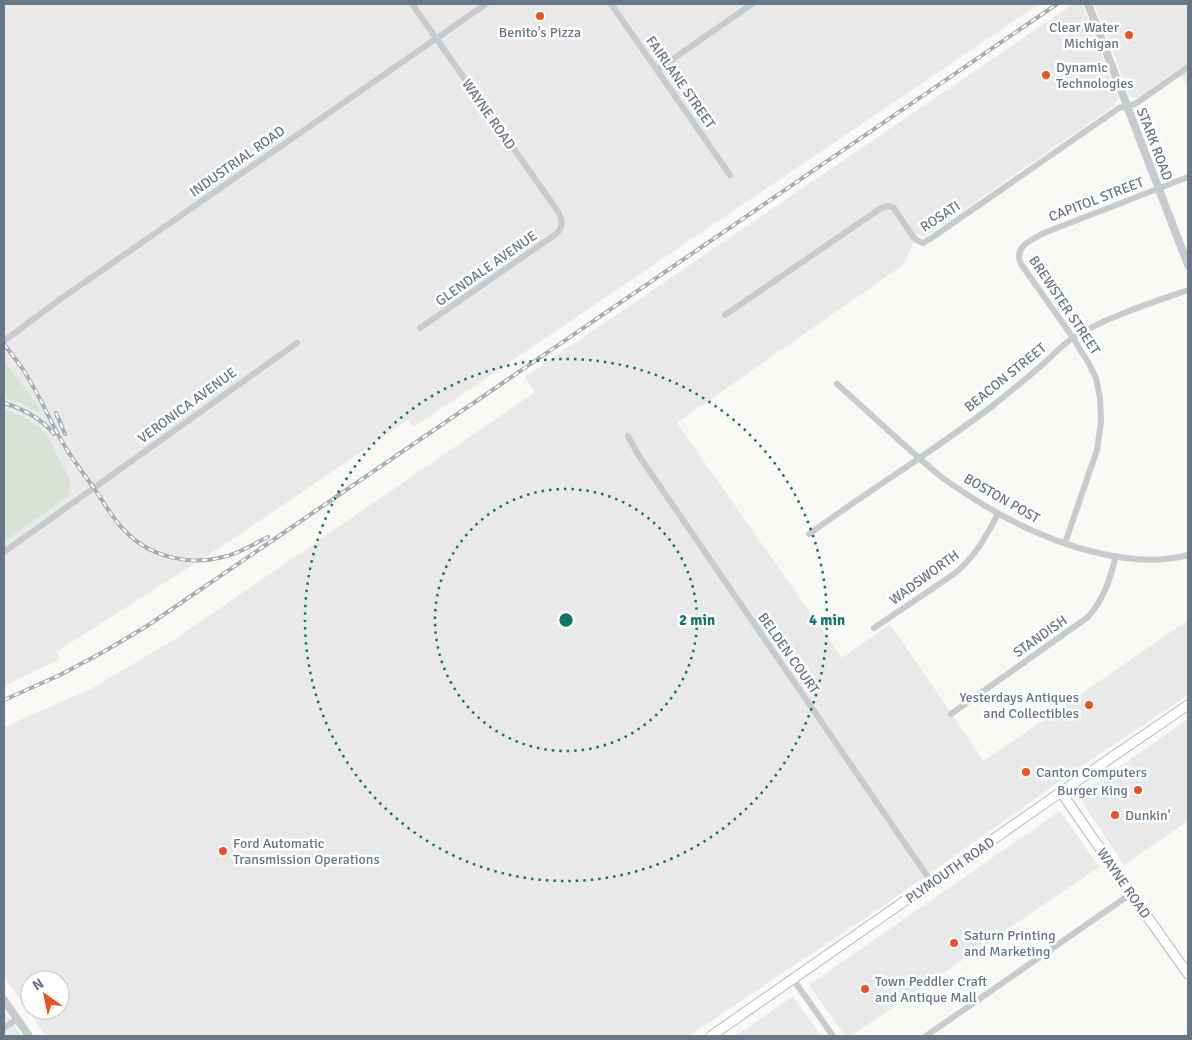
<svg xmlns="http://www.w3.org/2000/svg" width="1192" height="1040" font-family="Signika,sans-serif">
	<rect width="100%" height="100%" fill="#f8f8f4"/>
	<path fill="#e8e9e8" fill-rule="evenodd" d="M4 4H1039L414 427 408 420 230 541 56 652 60 659 4 686Z
		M1073 4H1082L1117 94 1118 99 1114 106 932 232 924 236 917 235 903 265 677 423 842 658 890 624 984 761 1188 620V695L1080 767 889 902 689 1036H46L4 976V727L91 689 175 639 535 392 525 377ZM30 980H60V1010H30Z
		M1094 4H1188V90L1179 69 1139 97 1136 98 1130 96Z
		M1188 719V821L1124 865 1078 796Z
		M1060 811 1099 867 851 1036H845L809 985Z
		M793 996 821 1036H736Z
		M4 1011 22 1036H4Z"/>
	<path fill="#d9e0d5" d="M4 361 39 407V413L21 403 4 398Z
		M4 409C20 415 36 422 47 435 51 440 52 447 55 453 61 465 75 480 69 495L4 542Z"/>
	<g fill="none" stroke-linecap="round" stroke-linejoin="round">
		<defs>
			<path id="secondary" d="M1061 792 1137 902 1188 974
				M711 1036 1061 792 1188 705"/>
		</defs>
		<use href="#secondary" stroke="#b9bec3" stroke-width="11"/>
		<path stroke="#c7cbce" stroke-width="6" d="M412 4 559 213C563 221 563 228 556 234L420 328
			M611 4 730 175
			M657 70 752 4
			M725 315 881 208 888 206 893 207 914 238 918 241 923 243 930 239 1119 108 1135 104 1188 67
			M4 341 59 300 486 4
			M837 384C871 414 904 446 939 475 950 484 962 491 974 499 1012 523 1054 543 1098 553 1128 560 1159 563 1188 555
			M628 436 637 453 932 883
			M809 534C870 490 935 450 995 404 1011 391 1027 378 1042 365 1052 356 1062 345 1073 338 1106 317 1151 303 1188 290
			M1065 543 1097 450 1101 422 1100 398 1096 378 1088 362 1069 332 1021 264C1013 247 1031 240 1044 233L1188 177
			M4 552 297 343
			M874 628 954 574C976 556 985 538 998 514
			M951 714 1088 617C1104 599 1110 579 1116 556
			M793 979 833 1036
			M4 1028 17 1019
			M926 1036 1132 893"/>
		<path stroke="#c7cbce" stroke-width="8" d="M1088 4 1188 265
			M4 1000 29 1036"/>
		<use href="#secondary" stroke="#fff" stroke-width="9"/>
		<defs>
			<path id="rail" d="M4 344C11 353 18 362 24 371 38 393 48 416 60 438 70 456 82 472 94 488 104 503 113 519 125 531 150 557 189 566 223 557 239 554 253 544 268 537
				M4 403C23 409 41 418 54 434
				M56 413 65 434
				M4 700 60 675 105 651 147 626 314 512 1057 4"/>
		</defs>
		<use href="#rail" stroke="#a7adb3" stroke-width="4"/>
		<use href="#rail" stroke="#fff" stroke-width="2" stroke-dasharray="5.5" stroke-linecap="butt"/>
	</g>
	<g fill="none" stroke="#0f766e" stroke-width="2.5" stroke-dasharray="2.5 5">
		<circle cx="566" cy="620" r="131"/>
		<circle cx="566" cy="620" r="261"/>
	</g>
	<g fill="#ed511f" stroke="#fff" stroke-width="2">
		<circle cx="540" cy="16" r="5"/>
		<circle cx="1129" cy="35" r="5"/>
		<circle cx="1046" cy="75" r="5"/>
		<circle cx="1089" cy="705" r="5"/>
		<circle cx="1026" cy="772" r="5"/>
		<circle cx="1138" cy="790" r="5"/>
		<circle cx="1115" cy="815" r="5"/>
		<circle cx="223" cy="851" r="5"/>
		<circle cx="954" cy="943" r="5"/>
		<circle cx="865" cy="989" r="5"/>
	</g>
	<g text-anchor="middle" stroke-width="5" stroke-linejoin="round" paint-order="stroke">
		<g font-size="14" fill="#657787" stroke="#fff" text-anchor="start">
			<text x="1119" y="32" text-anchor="end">Clear Water<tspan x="1119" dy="16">Michigan</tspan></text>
			<text x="540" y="37" text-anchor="middle">Benito's Pizza</text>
			<text x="1056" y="72">Dynamic<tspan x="1056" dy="16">Technologies</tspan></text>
			<text x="1079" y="702" text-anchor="end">Yesterdays Antiques<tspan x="1079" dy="16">and Collectibles</tspan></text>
			<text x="1036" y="777">Canton Computers</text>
			<text x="1128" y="795" text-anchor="end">Burger King</text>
			<text x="1125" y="820">Dunkin'</text>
			<text x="233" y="848">Ford Automatic<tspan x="233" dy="16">Transmission Operations</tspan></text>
			<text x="964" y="940">Saturn Printing<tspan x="964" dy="16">and Marketing</tspan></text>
			<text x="875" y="986">Town Peddler Craft<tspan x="875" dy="16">and Antique Mall</tspan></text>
		</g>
		<g font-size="14" fill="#657787" stroke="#fff">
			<text transform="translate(681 82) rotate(55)" y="5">FAIRLANE STREET</text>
			<text transform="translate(489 114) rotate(55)" y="5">WAYNE ROAD</text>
			<text transform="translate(1155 144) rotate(69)" y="5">STARK ROAD</text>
			<text transform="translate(237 161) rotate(-35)" y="5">INDUSTRIAL ROAD</text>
			<text transform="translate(1096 199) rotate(-21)" y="5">CAPITOL STREET</text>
			<text transform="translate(940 216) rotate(-33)" y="5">ROSATI</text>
			<text transform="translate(486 268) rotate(-35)" y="5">GLENDALE AVENUE</text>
			<text transform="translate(1065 305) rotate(56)" y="5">BREWSTER STREET</text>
			<text transform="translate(1005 377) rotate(-39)" y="5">BEACON STREET</text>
			<text transform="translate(187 405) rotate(-36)" y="5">VERONICA AVENUE</text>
			<text transform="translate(1002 498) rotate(30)" y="5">BOSTON POST</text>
			<text transform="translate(924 577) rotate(-36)" y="5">WADSWORTH</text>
			<text transform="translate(1040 636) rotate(-35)" y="5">STANDISH</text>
			<text transform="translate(789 653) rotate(55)" y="5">BELDEN COURT</text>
			<text transform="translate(950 870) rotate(-35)" y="5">PLYMOUTH ROAD</text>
			<text transform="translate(1124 883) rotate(55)" y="5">WAYNE ROAD</text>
		</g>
	</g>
	<circle cx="566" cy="620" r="8" fill="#0f766e" stroke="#fff" stroke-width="2.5"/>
	<g font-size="15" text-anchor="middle" font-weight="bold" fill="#0f766e" stroke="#fff" stroke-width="5" stroke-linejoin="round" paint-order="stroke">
		<text x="697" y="625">2 min</text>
		<text x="827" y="625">4 min</text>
	</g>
	<rect width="1192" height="1040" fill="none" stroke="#657787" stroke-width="10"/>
	<g transform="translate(45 995) rotate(327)"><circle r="24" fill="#ffffff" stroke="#c1c9cf"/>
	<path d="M0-4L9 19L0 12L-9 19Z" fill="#ed511f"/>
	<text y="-8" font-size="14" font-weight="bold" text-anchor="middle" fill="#657787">N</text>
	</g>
</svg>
